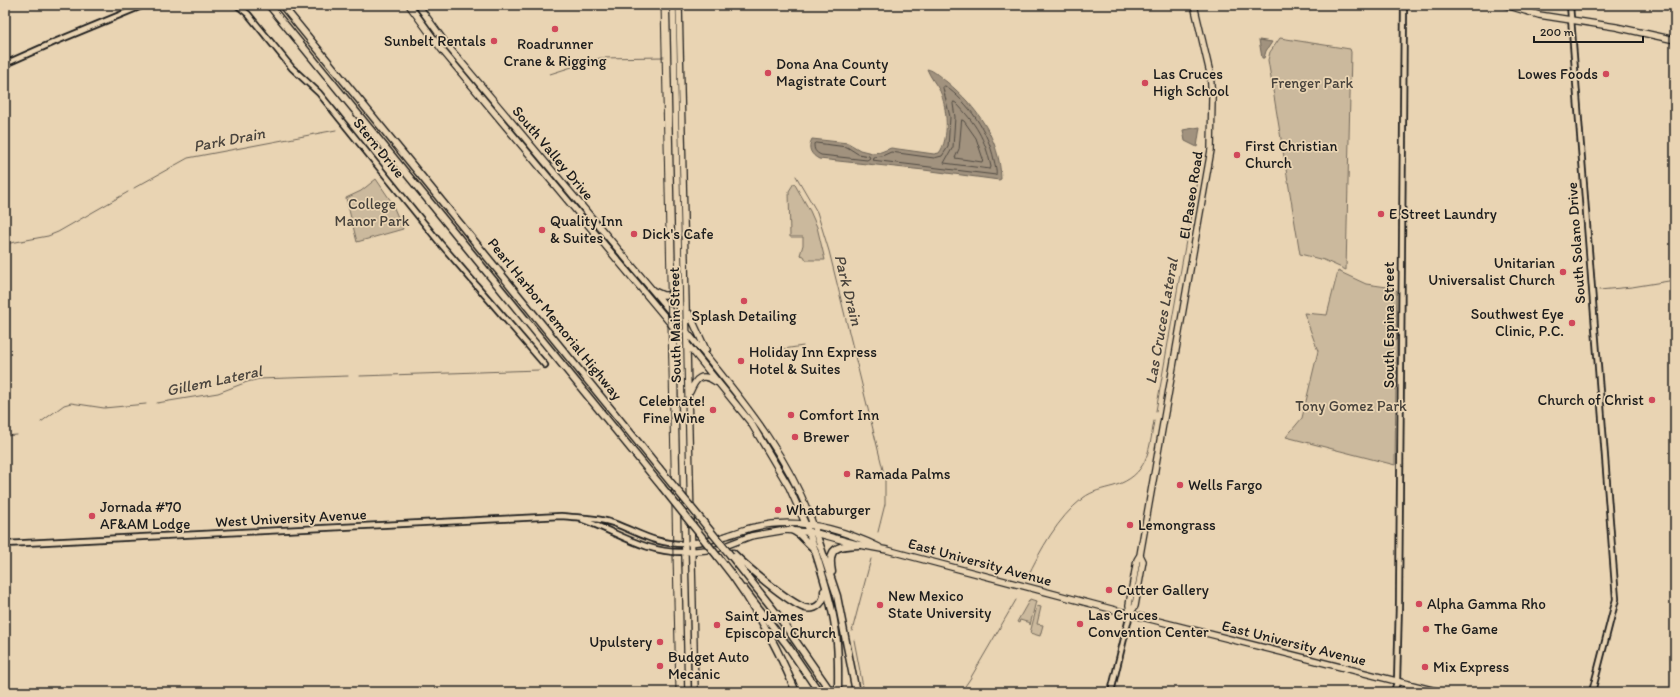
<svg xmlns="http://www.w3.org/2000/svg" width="1680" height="697" font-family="Itim,sans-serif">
	<rect width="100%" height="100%" fill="#e9d4b3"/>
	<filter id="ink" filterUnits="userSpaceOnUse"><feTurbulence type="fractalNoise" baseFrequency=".025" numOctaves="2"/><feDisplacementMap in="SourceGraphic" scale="8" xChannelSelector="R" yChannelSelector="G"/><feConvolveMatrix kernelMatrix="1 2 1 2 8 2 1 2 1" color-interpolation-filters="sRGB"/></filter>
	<g filter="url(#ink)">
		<path fill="#cbb99d" stroke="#746a5c" d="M1280 38 1350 49 1351 52 1346 270 1324 260 1300 254 1268 60 1270 52Z
			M376 179 391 201 403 229 357 242 346 198 361 191Z
			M794 183 810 211 817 227 825 260H806L804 256 800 255 803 245V237H790L789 191Z
			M1338 271 1366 284 1394 288 1397 291 1395 465 1286 437 1302 418 1318 351 1304 313 1327 315Z
			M1030 599 1036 601 1030 625V623L1020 620 1019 623 1017 622Z
			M1037 606 1041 607 1037 624 1043 625 1040 636 1030 633Z"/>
		<path fill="#a1927e" stroke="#6c6357" d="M1259 40 1272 42 1266 51 1264 58H1262Z
			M927 69C934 70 941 78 947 82 977 107 1000 139 1001 179L999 180 924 170 819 159C811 155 807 148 812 139L848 143 860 150 872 153 881 152 891 148 934 154 939 153C950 139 947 107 940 91 936 84 930 77 927 69Z
			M1200 127 1197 147 1185 141 1183 130Z"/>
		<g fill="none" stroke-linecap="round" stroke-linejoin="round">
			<path stroke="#514b43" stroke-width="1" d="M945 86C969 103 988 131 994 160 995 165 997 170 996 175L872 160 873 157 882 156 891 152 934 158 942 156 948 147 950 117 943 88Z
				M954 102 956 103C976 124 985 138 991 167L990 169 944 163 953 147 955 117 953 104Z
				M962 120 964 121 976 138 983 159 982 162 955 158 959 149Z
				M816 143 847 147 858 154 869 156 870 158 867 160 821 155C815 152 814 150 814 144Z"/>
			<path stroke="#6c6357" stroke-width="1" d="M550 74 600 58 664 57
				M796 176 817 212 829 251 885 478V504L878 532
				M134 188 188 158 336 130
				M1189 226 1198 175
				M5 244 48 236 58 232 128 192
				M1599 290 1632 287 1675 280
				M777 350 803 346
				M360 376 539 370
				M157 403 218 393 247 382 259 379 348 376
				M1156 411 1187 235
				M41 422 64 405 71 403 104 408 146 404
				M5 436 17 435
				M1027 578C1041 549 1057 519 1083 498 1092 491 1103 489 1114 486 1148 475 1149 451 1154 421
				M852 631 871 559
				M854 640 864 692
				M961 692 970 679 1016 600"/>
			<defs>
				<path id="minor" d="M237 5 248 14 292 68 319 93 440 243 545 365
					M1570 5 1616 599 1592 692
					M5 64 57 41 144 5
					M583 520C617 532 647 554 685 552
					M5 544 561 516C579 518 597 517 613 523 640 533 654 544 684 544
					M1111 692 1130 614
					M1394 692 1397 682 1399 604 1404 5"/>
				<path id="major" d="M409 5 442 50 680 335
					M418 5 447 45 680 323
					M673 5 688 692
					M679 5 695 692
					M1506 5 1539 15 1616 27 1675 40
					M654 291 663 295H670L679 284
					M689 313 706 350
					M686 331C737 394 790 454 816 533
					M687 344 751 423 789 487 809 532
					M690 392C696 378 701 372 716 382
					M690 543C703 542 714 540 726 536 736 533 745 529 755 527 797 517 841 529 879 547
					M685 552 717 549 751 536 786 530 816 533 860 545 887 550 1130 614 1440 692
					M1130 614 1129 605 1137 560 1140 555 1211 150 1212 97 1210 73 1194 5
					M1130 614 1135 606 1138 589 1143 561 1140 555"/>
				<path id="highway" d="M269 5 662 487
					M282 5 659 468
					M792 530 800 535 813 548
					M809 532C818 561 831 597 835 627 839 649 838 670 838 692
					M816 533 837 596 856 692
					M733 553C746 566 788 602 805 608 817 611 825 601 824 591
					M731 556 777 614 831 692
					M718 557C751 597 776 644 796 692
					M832 572C827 546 838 546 860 545
					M744 589 787 645 819 692"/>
			</defs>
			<use href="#minor" stroke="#1c1c1c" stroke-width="8"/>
			<use href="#major" stroke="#1c1c1c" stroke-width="8"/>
			<use href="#highway" stroke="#1c1c1c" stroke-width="9"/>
			<use href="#minor" stroke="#e9d4b3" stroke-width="4.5"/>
			<use href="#major" stroke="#e9d4b3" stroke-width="5.5"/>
			<use href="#highway" stroke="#e9d4b3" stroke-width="6"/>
			<path stroke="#1c1c1c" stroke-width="1" d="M661 5 676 692"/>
			<defs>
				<path id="highway-bridge" d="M659 468 731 556
					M662 487 718 557"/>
			</defs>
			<use href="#highway-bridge" stroke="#1c1c1c" stroke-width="9" stroke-linecap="butt"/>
			<use href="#highway-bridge" stroke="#e9d4b3" stroke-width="6"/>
		</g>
	</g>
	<g fill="#d1495b" stroke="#e9d4b3" stroke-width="1.5">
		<circle cx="555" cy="29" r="4"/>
		<circle cx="494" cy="41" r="4"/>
		<circle cx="768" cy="73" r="4"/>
		<circle cx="1606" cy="74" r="4"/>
		<circle cx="1145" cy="83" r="4"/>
		<circle cx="1237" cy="155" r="4"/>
		<circle cx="1381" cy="214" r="4"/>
		<circle cx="542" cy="230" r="4"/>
		<circle cx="634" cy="234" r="4"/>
		<circle cx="1563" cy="272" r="4"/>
		<circle cx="744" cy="301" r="4"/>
		<circle cx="1572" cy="323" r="4"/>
		<circle cx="741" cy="361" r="4"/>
		<circle cx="1652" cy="400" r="4"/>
		<circle cx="713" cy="410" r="4"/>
		<circle cx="791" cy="415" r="4"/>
		<circle cx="795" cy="437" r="4"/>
		<circle cx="847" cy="474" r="4"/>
		<circle cx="1180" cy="485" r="4"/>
		<circle cx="778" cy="510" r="4"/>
		<circle cx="92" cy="516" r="4"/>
		<circle cx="1130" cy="525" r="4"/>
		<circle cx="1109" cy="590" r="4"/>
		<circle cx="1419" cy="604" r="4"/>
		<circle cx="880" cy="605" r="4"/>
		<circle cx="1080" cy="624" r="4"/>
		<circle cx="717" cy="625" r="4"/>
		<circle cx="1426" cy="629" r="4"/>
		<circle cx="660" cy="642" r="4"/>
		<circle cx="660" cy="666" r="4"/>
		<circle cx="1425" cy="667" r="4"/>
	</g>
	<g text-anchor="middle" stroke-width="3.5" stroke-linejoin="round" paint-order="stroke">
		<g font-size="15" fill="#1c1c1c" stroke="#e9d4b3" text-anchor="start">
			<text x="486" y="46" text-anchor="end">Sunbelt Rentals</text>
			<text x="555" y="49" text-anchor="middle">Roadrunner<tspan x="555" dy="17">Crane &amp; Rigging</tspan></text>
			<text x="776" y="69">Dona Ana County<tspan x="776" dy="17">Magistrate Court</tspan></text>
			<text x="1153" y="79">Las Cruces<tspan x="1153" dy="17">High School</tspan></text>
			<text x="1598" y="79" text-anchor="end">Lowes Foods</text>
			<text x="1245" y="151">First Christian<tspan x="1245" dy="17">Church</tspan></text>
			<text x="1389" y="219">E Street Laundry</text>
			<text x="550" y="226">Quality Inn<tspan x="550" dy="17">&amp; Suites</tspan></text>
			<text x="642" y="239">Dick's Cafe</text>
			<text x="1555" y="268" text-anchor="end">Unitarian<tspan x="1555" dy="17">Universalist Church</tspan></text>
			<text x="1564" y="319" text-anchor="end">Southwest Eye<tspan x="1564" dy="17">Clinic, P.C.</tspan></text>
			<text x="744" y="321" text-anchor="middle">Splash Detailing</text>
			<text x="749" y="357">Holiday Inn Express<tspan x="749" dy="17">Hotel &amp; Suites</tspan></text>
			<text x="1644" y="405" text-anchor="end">Church of Christ</text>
			<text x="705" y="406" text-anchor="end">Celebrate!<tspan x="705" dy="17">Fine Wine</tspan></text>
			<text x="799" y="420">Comfort Inn</text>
			<text x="803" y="442">Brewer</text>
			<text x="855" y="479">Ramada Palms</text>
			<text x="1188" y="490">Wells Fargo</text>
			<text x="100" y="512">Jornada #70<tspan x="100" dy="17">AF&amp;AM Lodge</tspan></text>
			<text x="786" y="515">Whataburger</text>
			<text x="1138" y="530">Lemongrass</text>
			<text x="1117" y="595">Cutter Gallery</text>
			<text x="888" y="601">New Mexico<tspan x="888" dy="17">State University</tspan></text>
			<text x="1427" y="609">Alpha Gamma Rho</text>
			<text x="1088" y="620">Las Cruces<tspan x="1088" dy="17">Convention Center</tspan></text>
			<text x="725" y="621">Saint James<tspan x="725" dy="17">Episcopal Church</tspan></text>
			<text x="1434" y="634">The Game</text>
			<text x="652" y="647" text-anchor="end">Upulstery</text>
			<text x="668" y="662">Budget Auto<tspan x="668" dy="17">Mecanic</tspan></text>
			<text x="1433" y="672">Mix Express</text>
		</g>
		<g font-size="15" fill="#48433c" stroke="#e9d4b3">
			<text x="1312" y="88">Frenger Park</text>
			<text x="372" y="209">College<tspan x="372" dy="17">Manor Park</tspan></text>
			<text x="1351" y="411">Tony Gomez Park</text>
		</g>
		<g font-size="15" fill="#1c1c1c" stroke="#e9d4b3">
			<text transform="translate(379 148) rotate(51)" y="5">Stern Drive</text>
			<text transform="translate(553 153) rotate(50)" y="5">South Valley Drive</text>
			<text transform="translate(1191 195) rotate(-81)" y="5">El Paseo Road</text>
			<text transform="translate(1576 243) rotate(-94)" y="5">South Solano Drive</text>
			<text transform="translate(555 319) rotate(51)" y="5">Pearl Harbor Memorial Highway</text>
			<text transform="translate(675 325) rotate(-91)" y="5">South Main Street</text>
			<text transform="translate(1389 325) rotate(-90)" y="5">South Espina Street</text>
			<text transform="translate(291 518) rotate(-3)" y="5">West University Avenue</text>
			<text transform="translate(980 562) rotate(15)" y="5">East University Avenue</text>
			<text transform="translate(1294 643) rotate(14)" y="5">East University Avenue</text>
		</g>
		<g font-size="16" font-style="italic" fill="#4b453e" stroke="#e9d4b3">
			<text transform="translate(229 139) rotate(-11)" y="6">Park Drain</text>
			<text transform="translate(849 290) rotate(76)" y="6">Park Drain</text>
			<text transform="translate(1161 321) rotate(-80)" y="6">Las Cruces Lateral</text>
			<text transform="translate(214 380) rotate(-12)" y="6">Gillem Lateral</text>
		</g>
	</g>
	<rect width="1680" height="697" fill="none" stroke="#e9d4b3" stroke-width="20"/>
	<rect x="10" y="10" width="1660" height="677" fill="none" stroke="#1c1c1c" stroke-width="1.5" filter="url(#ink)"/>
	<path d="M1534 36v6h109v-6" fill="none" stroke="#1c1c1c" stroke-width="2"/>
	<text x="1540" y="36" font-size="12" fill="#1c1c1c" stroke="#e9d4b3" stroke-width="3" paint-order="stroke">200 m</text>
</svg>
